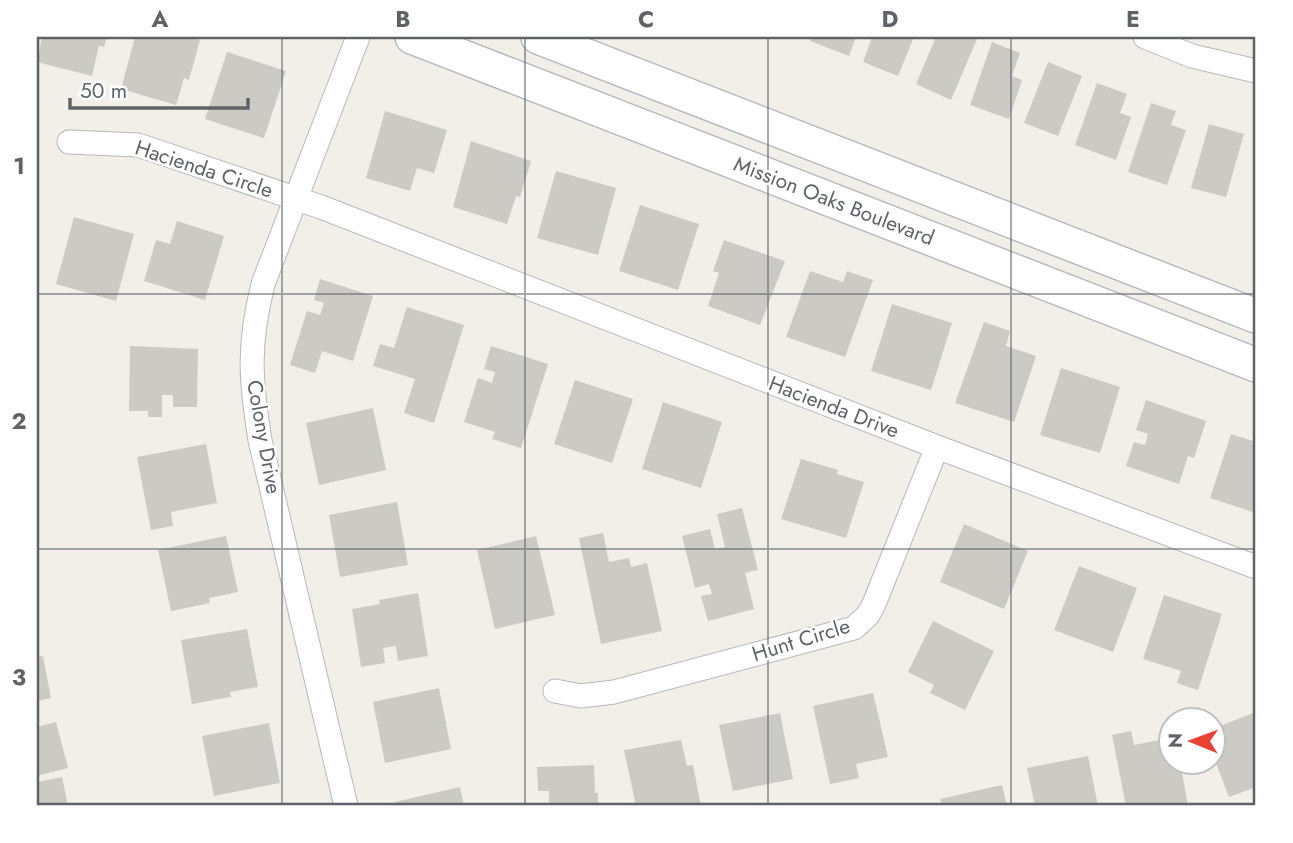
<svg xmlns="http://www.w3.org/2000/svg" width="1293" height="843" font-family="Jost,sans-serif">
	<rect width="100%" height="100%" fill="#f1efe8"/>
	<path fill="#cccac5" d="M42 37H107L104 47 99 46 92 76 37 62Z
		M135 37H188L200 40 189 80 184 78 176 105 121 89Z
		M812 37H856L849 56 810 41Z
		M872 37H914L898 76 863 62Z
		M936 37H971L977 39 951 100 916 84Z
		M992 42 1020 53 1012 76 1022 80 1009 119 970 105Z
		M227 52 286 71 264 138 205 119Z
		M1048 62 1082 76 1058 136 1024 123Z
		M1097 83 1127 94 1120 113 1131 117 1116 160 1075 145Z
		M1151 103 1176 111 1171 125 1186 130 1167 185 1128 172Z
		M385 111 447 130 434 173 417 168 410 191 366 178Z
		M1209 124 1244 134 1226 197 1191 188Z
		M471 141 531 161 520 197 516 196 507 224 453 207Z
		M556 171 616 188 598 255 537 238Z
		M640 205 699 224 678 290 619 271Z
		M74 217 134 234 116 301 56 284Z
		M177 221 224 236 205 300 144 281 156 240 170 244Z
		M724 240 785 261 760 325 708 306 719 273 713 271Z
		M810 271 843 282 847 271 873 280 845 357 786 337Z
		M320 279 373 296 353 361 322 351 315 373 290 365 307 311 320 315 324 303 314 300Z
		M892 304 952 323 931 390 871 371Z
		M407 307 464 325 434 423 404 413 415 379 373 366 380 344 394 348Z
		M984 322 1010 331 1006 346 1036 356 1014 422 955 403Z
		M130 346 198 349 197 407H173V395H162V417H148V411H129Z
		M491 346 548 364 521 448 492 439 495 432 464 422 478 378 492 383 495 372 484 369Z
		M1061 368 1120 387 1100 453 1040 435Z
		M575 380 633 399 612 463 554 444Z
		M1146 400 1206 421 1194 458 1188 456 1179 484 1126 466 1134 442 1145 445 1148 434 1136 430Z
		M663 402 722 422 701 488 642 469Z
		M373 408 386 470 319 485 306 423Z
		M1231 434 1256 442V513L1210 498Z
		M206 444 217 503 171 512 173 526 151 530 137 457Z
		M801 459 838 470 837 474 864 482 846 538 781 519Z
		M397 502 408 565 340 577 329 515Z
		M742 508 758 570 745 573 754 609 708 621 701 596 712 594 709 584 695 588 682 536 710 529 715 549 725 547 717 514Z
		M964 524 1028 551 1004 609 940 582Z
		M603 533 609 562 629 558 631 567 647 563 662 631 601 644 579 538Z
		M226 536 238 592 209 598 210 603 171 611 158 550Z
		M536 536 555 615 495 629 477 550Z
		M1079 566 1137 588 1113 652 1054 630Z
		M418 593 428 656 398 661 396 646 383 648 385 663 361 667 352 609 380 604 379 600Z
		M1164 595 1222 614 1198 690 1177 683 1181 671 1143 659Z
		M933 621 994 651 965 710 930 693 934 685 908 672Z
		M247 629 258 687 230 692 231 697 192 704 181 640Z
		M43 656 51 698 37 701V657Z
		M439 688 451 749 385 763 373 702Z
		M873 693 888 757 856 764 859 778 830 784 813 706Z
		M1256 712V787L1229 797 1212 753V729Z
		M780 713 793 779 733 791 719 725Z
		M56 722 68 768 37 776V727Z
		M269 723 280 783 214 796 202 736Z
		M1131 731 1134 745 1170 738V762H1180L1188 805 1126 806 1112 735Z
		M681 740 687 766 693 765 701 806H636L624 750Z
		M1088 756 1098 806H1035L1027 768Z
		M594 765 595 793H598V806H549V791H538L537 767Z
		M62 777 68 806H37V782Z
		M1002 785 1007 806H942L940 799Z
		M460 787 464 806H396L395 802Z"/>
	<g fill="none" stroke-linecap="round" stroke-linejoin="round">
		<defs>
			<path id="street" d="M1145 37 1192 56 1256 71
				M69 142 138 145 321 207 937 447 1256 567
				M555 691 581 696 614 692 854 628 868 615 874 604 937 447
				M346 806 260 440C250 379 248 345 263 284L358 37"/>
			<path id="secondary" d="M412 37 1256 365
				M538 37 1256 316"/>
		</defs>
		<use href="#street" stroke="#b5b8bc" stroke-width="25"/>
		<use href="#secondary" stroke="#b6babf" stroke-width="36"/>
		<use href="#street" stroke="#fff" stroke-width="23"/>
		<use href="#secondary" stroke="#fff" stroke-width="33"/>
	</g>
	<path fill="none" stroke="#5f6368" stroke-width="2" stroke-opacity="0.55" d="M282 37V806M525 37V806M768 37V806M1011 37V806M37 294H1256M37 549H1256"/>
	<g text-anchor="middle" stroke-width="5" stroke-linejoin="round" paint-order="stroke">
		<g font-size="21" fill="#5f6368" stroke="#fff">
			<text transform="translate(204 169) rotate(18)" y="7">Hacienda Circle</text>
			<text transform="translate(834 201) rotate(21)" y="7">Mission Oaks Boulevard</text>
			<text transform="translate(834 407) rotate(21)" y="7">Hacienda Drive</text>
			<text transform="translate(264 437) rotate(80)" y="7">Colony Drive</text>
			<text transform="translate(801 640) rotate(-17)" y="7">Hunt Circle</text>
		</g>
	</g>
	<rect width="1293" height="843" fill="none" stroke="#ffffff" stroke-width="77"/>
	<g transform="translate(1192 741) rotate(271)"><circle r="33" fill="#ffffff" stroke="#bfc1c3" stroke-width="2"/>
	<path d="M0-5L12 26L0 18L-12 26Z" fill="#ea4335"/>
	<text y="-10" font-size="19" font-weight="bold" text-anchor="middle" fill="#5f6368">N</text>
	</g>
	<path d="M70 98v10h178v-10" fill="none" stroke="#5f6368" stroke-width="3.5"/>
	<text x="80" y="98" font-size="21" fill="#5f6368" stroke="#ffffff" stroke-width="5" paint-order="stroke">50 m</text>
	<rect x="38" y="38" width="1216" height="766" fill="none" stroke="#5f6368" stroke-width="2.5"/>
	<g font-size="23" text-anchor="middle" font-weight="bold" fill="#5f6368">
		<text x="160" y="27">A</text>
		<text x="403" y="27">B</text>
		<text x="646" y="27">C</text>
		<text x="890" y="27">D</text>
		<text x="1133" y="27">E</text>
		<text x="19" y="174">1</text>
		<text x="19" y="429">2</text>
		<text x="19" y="685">3</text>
	</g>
</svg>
